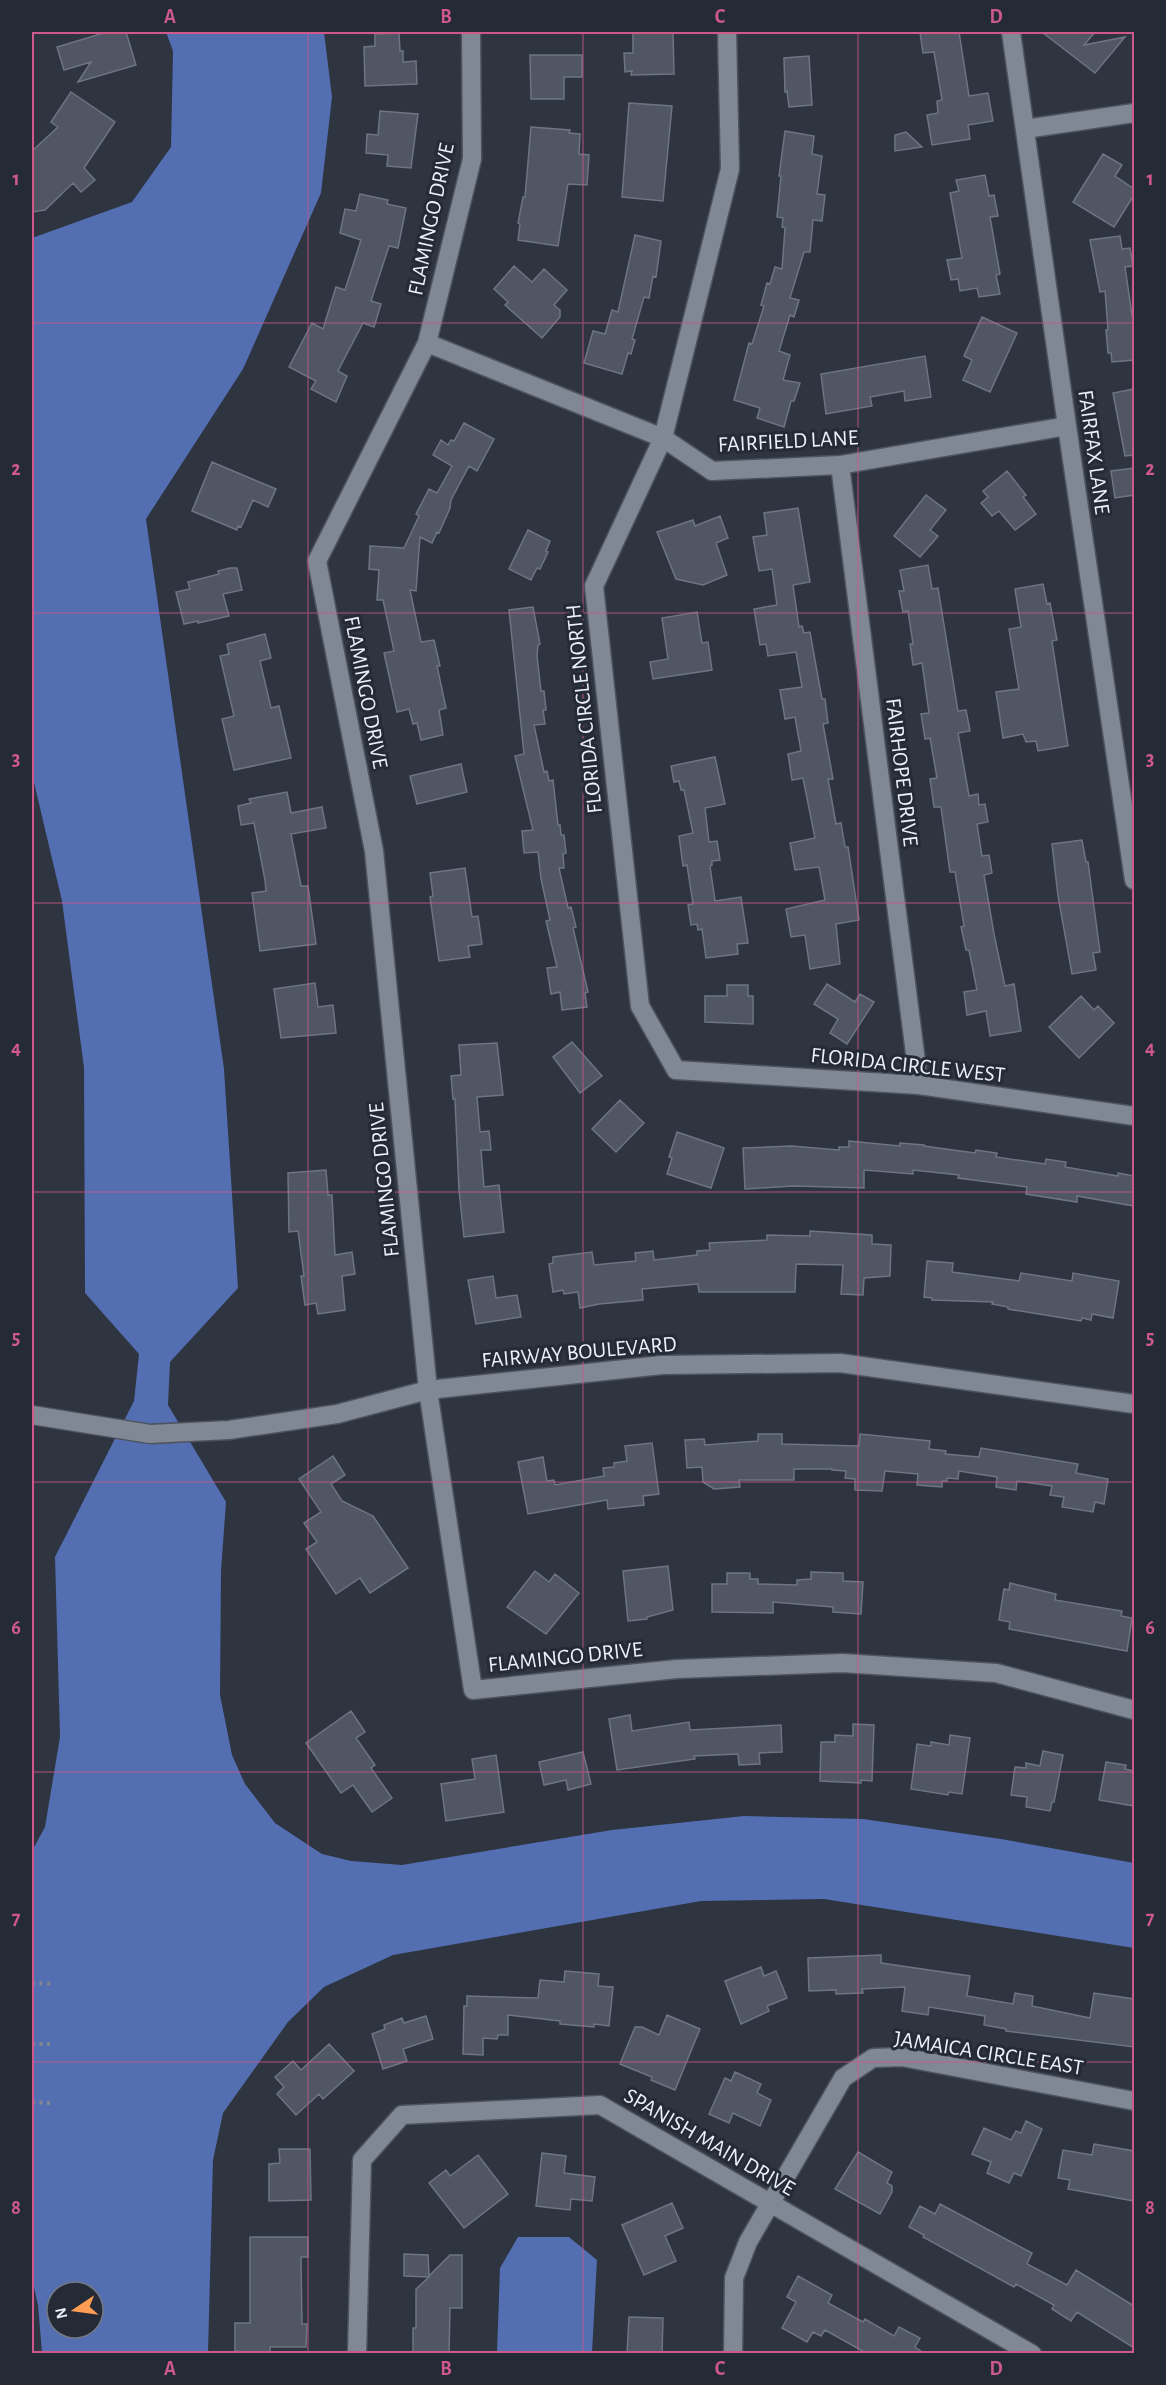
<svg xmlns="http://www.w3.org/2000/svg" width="1166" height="2385" font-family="'Alegreya Sans',sans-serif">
	<rect width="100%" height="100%" fill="#2e3440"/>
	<path fill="#536eb1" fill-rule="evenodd" d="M166 32H324L332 97 321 193 243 369 146 519 224 1069 238 1288 170 1362 168 1405 226 1502 221 1571 220 1695 232 1755 245 1784 275 1823 322 1854 351 1861 402 1865 612 1830 744 1816 863 1819 1001 1839 1134 1863V1948L824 1899 701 1901 393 1955 324 1987 288 2022 223 2113 213 2160 208 2353H42L38 2305 32 2279V1851L45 1827 60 1737 55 1557 134 1401 139 1354 85 1293 84 1068 62 901 32 774V238L132 202 171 147 173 51ZM57 2292H93V2328H57Z
		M518 2237H569L597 2260 592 2353H497L500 2268Z"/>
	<path fill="#505663" stroke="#6e7483" stroke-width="1.5" d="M107 32H126L136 65 78 82 91 62 64 70 57 47Z
		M633 32H673L674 74 631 75 632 71 625 72 624 53H633Z
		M920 32H959L969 96 988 93 993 121 968 125 970 139 932 145 927 115 938 113 937 101 942 100 934 52 923 53Z
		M1042 32H1095L1084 45 1125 37 1095 73Z
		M399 33 400 51H403V62L416 61 417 84 365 86 364 47 375 46V34Z
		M530 55H582V77H564V99H531Z
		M809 56 812 105 789 107 787 91 785 92 784 58Z
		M71 92 115 122 84 168 95 180 81 192 73 183 45 210 32 212V151L58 127 51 122Z
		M629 103 672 106 663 201 622 197Z
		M380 111 418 114 411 168 387 166 388 155 366 153 367 134 378 135Z
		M531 127 570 130 569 133 580 134 579 154 589 155 587 185 568 184 558 246 518 240 520 224 518 223 523 197H525Z
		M785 131 814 136 812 154 822 156 817 194 825 195 822 221 813 220 810 252H804L790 298 799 300 794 317 790 315 779 351 790 355 783 380 800 383 794 401H791L784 427 757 418 760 408 734 400 749 343 752 344 764 306 761 305 767 283 770 284 775 267 782 269 785 228 782 227 783 218 777 217 781 176H779Z
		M906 132 922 147 895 151V135Z
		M1103 154 1122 165 1115 176 1134 189V195L1114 227 1073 202Z
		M985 175 989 196 994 195 998 216 990 217 1000 274 996 275 1000 294 979 297 977 288 960 291 958 279 951 280 947 260 962 258 950 193 959 191 956 180Z
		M360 194 388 200 387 204 406 208 398 248 389 246 371 301 381 304 374 327 363 323 338 371 347 376 336 402 311 389 316 381 289 367 312 323 323 329 336 287 345 290 361 240 340 233 345 209 356 211Z
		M635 235 661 241 656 277 653 276 649 298 644 297 632 339 635 340 631 354 628 353 622 374 584 363 593 331 605 334 612 310 618 312Z
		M1120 236 1122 249 1130 248 1133 266 1125 267 1132 315H1134V360L1112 362 1111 353H1108L1106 330H1108L1105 291 1100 292 1090 240Z
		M514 266 532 282 544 269 567 290 554 305 560 310V317L542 338 505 305 508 302 494 289Z
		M982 317 1017 333 990 392 963 380 972 360 964 356Z
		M925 356 931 397 905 401 904 391 870 397 872 406 826 414 821 374Z
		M1134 389V455L1125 456 1113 393Z
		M464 423 494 439 477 471 469 466 451 500 450 508 439 533 437 532 432 543 420 537 416 591 410 590 421 642 434 640 440 666H437L446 708 439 710 443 735 421 740 417 723 413 724 409 709 397 712 384 653 394 651 383 600H377L379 570 369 569 370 546 404 548 419 516 416 514 429 489 437 493 452 466 433 455 441 440 448 445 451 440 454 441Z
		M212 462 276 489 268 507 253 500 241 527 238 526 237 530 192 511Z
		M1134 468V495L1115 498 1111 471Z
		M1007 471 1026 495 1023 497 1036 514 1015 530 999 511 992 516 981 503 988 497 983 491Z
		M926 495 946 510 930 530 938 536 920 557 894 536Z
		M798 508 810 582 793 585 799 627 802 626 804 633 810 632 822 699H825L828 723 823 724 833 779H828L836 824 841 823 845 847H848L859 920 836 924 840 964 810 969 805 935 791 937 786 909 825 900 819 867 795 870 790 843 815 838 803 778 792 780 788 754 801 751 795 717 785 719 780 690 802 687 796 652 768 656 766 644 760 645 754 609 777 605 772 569 759 571 753 537 767 535 764 513Z
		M720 516 728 538 716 543 727 575 703 585 676 579 657 532 693 520 695 526Z
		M528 530 550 541 546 551 548 552 540 569 537 568 531 580 509 569Z
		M928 565 932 589 938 588 958 711 966 710 970 731 958 733 969 796 978 794 979 805 985 804 988 822 977 824 982 856 989 855 992 873 984 875 994 934 1005 986 1014 984 1021 1031 990 1036 986 1011 967 1015 964 992 977 990 969 950H966L961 927 964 926 955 872H950L941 807H934L930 779 937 778 930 738 925 739 921 714 929 713 922 663 913 665 910 644H913L908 611 903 612 899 591H904L900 570Z
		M230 568H237L242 590 223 594 229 616 198 623V621L184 624 176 592 190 589 188 582 219 574 218 571Z
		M1043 584 1047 604 1050 603 1057 640 1052 641 1068 746 1038 751 1036 741 1026 742 1023 734 1003 738 996 692 1019 689 1009 629 1021 627 1015 589Z
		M533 607 540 644 538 645 537 656 541 691H544L546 710H543L545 724 534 725 544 772 547 771 549 781 553 780 558 825H560L561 835H564L566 853 563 854 564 868H559L568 908 571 907 576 927 573 928 588 992 585 993 587 1007 562 1010 560 992 551 994 547 968 557 967 546 921 550 920 541 879 538 852 524 853 522 831 533 830 515 756 524 754 509 610Z
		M697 612 702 643 708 642 712 670 653 679 650 662 668 659 662 618Z
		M265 634 271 658 260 661 271 708 279 706 291 758 234 770 222 719 234 716 220 656 229 654 227 644Z
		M715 757 725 804 705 808 709 842 717 841 720 860 712 861V865L710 866 715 901 741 897 748 943 737 944 738 954 706 958 702 929 698 930 697 924 691 925 688 905 693 904 687 865 683 866 679 836 693 833 684 790H681L679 781 674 782 671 766Z
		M461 764 467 792 417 804 410 776Z
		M287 792 291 813 322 807 326 828 291 834 301 886H308L316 944 260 951 252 893 266 891 265 880 254 823 241 825 238 806 251 803 249 799Z
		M1082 840 1086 862H1088L1100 952 1093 953 1096 970 1072 974 1058 896 1052 844Z
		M465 868 472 917 478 916 482 944 468 946 470 957 439 961 430 897 433 896 430 873Z
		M315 983 318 1007 333 1005 336 1033 281 1038 274 989Z
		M827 984 855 1002 860 994 874 1002 847 1044 830 1033 838 1019 814 1004Z
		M727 985H748V996H753V1024L705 1022V996H727Z
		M1081 996 1094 1010 1098 1006 1114 1023 1079 1058 1049 1027Z
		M572 1042 602 1076 580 1093 553 1057Z
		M497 1043 503 1095 477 1097 480 1132 489 1131 491 1150H481L484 1187 499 1185 504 1232 464 1237 459 1190 455 1099H453L451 1076 461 1075 459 1045Z
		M620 1100 644 1123 616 1152 592 1129Z
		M677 1132 724 1148 711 1188 667 1174 672 1158 669 1157Z
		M849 1141 900 1146V1143L924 1145V1146L975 1153 976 1150 997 1153 996 1157 1045 1164 1046 1159 1066 1162 1065 1167 1118 1176V1173L1134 1176V1206L1077 1196V1202L1026 1194 1027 1187 958 1178 959 1175 913 1170V1174L864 1170V1188L794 1186 745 1189 743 1148 792 1146 839 1150V1147H849Z
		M326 1170 328 1195H332L335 1255 352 1252 355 1274 342 1276 345 1310 318 1314 316 1303 305 1305 301 1276H304L298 1231 289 1232 288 1173Z
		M810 1231 872 1235V1244L891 1245 890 1276 864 1278 863 1295 841 1294 843 1265 796 1264 795 1292H699L698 1284 642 1289 643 1300 599 1304 580 1308 578 1292 564 1294 563 1290 553 1292 549 1264 553 1263V1257L592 1252 594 1265 636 1261 635 1253 653 1251 654 1260 697 1255V1251L710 1250 709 1243 767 1240V1235L810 1236Z
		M927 1261 953 1263 952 1272 1019 1281 1021 1273 1072 1281 1073 1273 1119 1281 1113 1318 1092 1314 1091 1320 1082 1318 1081 1321 1008 1309V1307L992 1304 993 1302 932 1300V1298L924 1297Z
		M493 1276 496 1298 517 1295 521 1317 476 1324 468 1280Z
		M758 1434H782V1444L859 1446 860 1434 930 1441 929 1449 946 1451 945 1454 979 1457 981 1448 1078 1464 1076 1473 1108 1479 1104 1504 1095 1502 1093 1512 1062 1507 1064 1497 1050 1495 1052 1486 1017 1481 1016 1490 996 1487 997 1477 959 1471 958 1479 947 1478V1481H942V1487L917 1485 918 1474 885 1471 882 1491 855 1490V1479L845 1478 846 1471 832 1470V1469H794V1480H739L740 1487 714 1489 703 1482 702 1467 687 1468 685 1440 704 1439 705 1445 758 1441Z
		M652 1443 659 1494 643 1496 644 1505 608 1509 607 1500 528 1514 518 1462 543 1457 547 1481 554 1480 555 1485 604 1476 603 1468 614 1467V1463L627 1461 625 1446Z
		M333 1456 345 1475 331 1484 342 1501 373 1516 408 1568 370 1593 360 1578 336 1594 306 1549 317 1542 304 1523 321 1512 299 1479Z
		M668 1566 673 1610 647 1617V1619L628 1621 623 1571Z
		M535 1571 549 1582 555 1574 579 1593 546 1634 507 1607Z
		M811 1572 843 1573V1581L863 1582 861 1614 833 1612V1607L773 1602V1613L712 1612V1584H727V1573H750V1579H758V1584L797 1585V1580L811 1579Z
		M1010 1583 1056 1594 1055 1600 1122 1611 1121 1616 1132 1618 1127 1651 1009 1629 1010 1622 999 1620 1004 1589 1009 1590Z
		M351 1711 365 1732 356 1738 375 1765 371 1768 392 1798 372 1812 353 1785 341 1793 306 1743Z
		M630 1715 632 1731 689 1722 690 1730 781 1725 782 1752 759 1753 760 1764 739 1765 738 1754 694 1756 695 1759 617 1770 609 1719Z
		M853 1724 874 1725 872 1781 861 1780V1783L820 1781 821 1742H835V1735L853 1736Z
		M950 1735 970 1738 962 1794 949 1792 948 1795 911 1789 917 1744 931 1746V1742L949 1745Z
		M1043 1751 1063 1755 1054 1802H1052L1050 1811 1026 1807 1027 1797 1011 1795 1015 1767 1026 1768V1763L1040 1766Z
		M583 1752 591 1784 568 1790 566 1780 544 1785 539 1762Z
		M496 1755 504 1812 446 1821 441 1784 475 1779 472 1759Z
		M1106 1762 1126 1765 1125 1769 1134 1771V1806L1099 1800Z
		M881 1955V1963L970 1976 967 1996 1013 2004 1015 1993 1033 1996 1032 2006 1090 2018 1094 1993 1134 1999V2047L1006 2031V2029L984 2025 985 2016 929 2007 928 2015 902 2011 905 1987 862 1989 863 1993 836 1994V1990L809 1991 808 1958Z
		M761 1967 764 1976 776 1971 787 1998 767 2006 769 2011 741 2024 725 1981Z
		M565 1971 599 1974 598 1986 613 1987 609 2026 594 2024V2027L560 2024V2021L508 2015V2035H498L497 2039 483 2038V2055L463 2054 464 2006H467V1996L538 1998 540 1980 564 1982Z
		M667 2015 700 2029 675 2090 651 2080 652 2077 620 2064 635 2027H642L659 2035Z
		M426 2016 433 2039 403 2049 407 2061 383 2069 372 2034 385 2029 384 2025 402 2018 404 2023Z
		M329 2044 354 2071 323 2099 319 2094 296 2115 277 2094 284 2087 275 2077 293 2061 301 2070Z
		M735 2072 761 2084 757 2093 771 2100 760 2126 733 2113 729 2123 709 2114 725 2078 731 2081Z
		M1026 2121 1042 2129 1021 2176 1014 2173 1009 2183 987 2173 991 2162 972 2154 984 2128 1011 2140 1016 2131 1021 2133Z
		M1094 2144 1134 2151V2201L1068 2189 1070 2180 1058 2178 1063 2150 1092 2155Z
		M279 2149H310L311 2200 269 2201V2164L280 2163Z
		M858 2152 892 2172 887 2183 892 2186V2192L880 2214 835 2189Z
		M542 2153 566 2156 564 2173 595 2177 592 2201 571 2199 570 2210 536 2206Z
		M478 2155 508 2194 464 2228 429 2183 446 2170 450 2176Z
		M672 2203 683 2228 665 2236 676 2261 644 2275 622 2225Z
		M940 2204 1032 2253 1027 2264 1067 2285 1076 2270 1134 2306V2348L1077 2312 1071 2321 1052 2309 1054 2305 1016 2284 1014 2287 923 2237 924 2235 909 2227 920 2206 935 2214Z
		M250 2237H308V2257H301L302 2324H307L306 2347H270V2354L235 2351V2323H250Z
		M404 2254 428 2255 429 2276 450 2255H462V2308H450L449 2354H413V2328H416V2289L429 2277 404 2276Z
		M798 2276 832 2295 828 2303 863 2322 865 2319 894 2336 899 2327 920 2338 915 2347 925 2354H868L825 2330 821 2336 813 2332 807 2342 782 2328 796 2302 787 2297Z
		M629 2317 663 2318 662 2354H627Z"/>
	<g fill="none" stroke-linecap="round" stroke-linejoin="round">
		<defs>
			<path id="street" d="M471 32 472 159 427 343 317 561 374 851 428 1390 473 1690 677 1669 842 1663 996 1673 1134 1710
				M727 32 730 169 663 438 594 586 640 1006 676 1070 919 1085 1134 1116
				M1011 32 1067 426 1134 880
				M1025 129 1134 113
				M427 343 663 438 712 471 840 465 1067 426
				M840 465 919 1085
				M32 1415 150 1434 229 1430 337 1414 428 1390 662 1365 840 1363 1134 1404
				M357 2354 362 2160 402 2115 600 2105 1032 2354
				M733 2354 734 2278 748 2242 770 2204 843 2078 873 2058 902 2057 1134 2101"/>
		</defs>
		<use href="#street" stroke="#4e525d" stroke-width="21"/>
		<path stroke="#818791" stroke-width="4" stroke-dasharray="3 4.5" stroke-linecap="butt" d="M32 1983 54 1984
			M32 2044H52
			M32 2102 50 2103"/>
		<use href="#street" stroke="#808795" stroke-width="18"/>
	</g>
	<path fill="none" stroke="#cf598a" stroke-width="1.5" stroke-opacity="0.55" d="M308 32V2354M583 32V2354M858 32V2354M32 323H1134M32 613H1134M32 903H1134M32 1192H1134M32 1482H1134M32 1772H1134M32 2062H1134"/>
	<g text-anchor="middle" stroke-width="6" stroke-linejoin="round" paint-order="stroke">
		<g font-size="22" fill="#ecf0f8" stroke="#242a36">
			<text transform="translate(430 219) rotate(-78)" y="8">FLAMINGO DRIVE</text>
			<text transform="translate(788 440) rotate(-3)" y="8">FAIRFIELD LANE</text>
			<text transform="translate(1095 452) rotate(82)" y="8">FAIRFAX LANE</text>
			<text transform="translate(367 692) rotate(79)" y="8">FLAMINGO DRIVE</text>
			<text transform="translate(583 709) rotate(-96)" y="8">FLORIDA CIRCLE NORTH</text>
			<text transform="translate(903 772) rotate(83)" y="8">FAIRHOPE DRIVE</text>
			<text transform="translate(908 1064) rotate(6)" y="8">FLORIDA CIRCLE WEST</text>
			<text transform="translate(383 1180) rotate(-96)" y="8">FLAMINGO DRIVE</text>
			<text transform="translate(579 1351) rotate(-5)" y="8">FAIRWAY BOULEVARD</text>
			<text transform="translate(565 1656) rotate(-6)" y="8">FLAMINGO DRIVE</text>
			<text transform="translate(989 2052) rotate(9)" y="8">JAMAICA CIRCLE EAST</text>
			<text transform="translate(710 2141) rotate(30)" y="8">SPANISH MAIN DRIVE</text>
		</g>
	</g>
	<rect width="1166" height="2385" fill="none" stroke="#242a36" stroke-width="66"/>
	<g transform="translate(75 2310) rotate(257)"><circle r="28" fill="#242a36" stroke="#747984" stroke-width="1.5"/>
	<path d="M0-4.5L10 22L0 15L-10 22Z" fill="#fc9d53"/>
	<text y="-9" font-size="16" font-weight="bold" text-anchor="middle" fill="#ecf0f8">N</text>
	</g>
	<rect x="33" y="33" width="1100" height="2319" fill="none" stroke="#cf598a" stroke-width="2"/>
	<g font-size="20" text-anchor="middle" font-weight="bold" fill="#cf598a">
		<text x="170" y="23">A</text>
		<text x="446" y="23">B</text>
		<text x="720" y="23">C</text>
		<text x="996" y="23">D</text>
		<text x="16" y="185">1</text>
		<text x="1150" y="185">1</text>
		<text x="16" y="475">2</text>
		<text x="1150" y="475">2</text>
		<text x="16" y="765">3</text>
		<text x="1150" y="765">3</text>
		<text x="16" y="1054">4</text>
		<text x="1150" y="1054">4</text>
		<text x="16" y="1344">5</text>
		<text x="1150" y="1344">5</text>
		<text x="16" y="1634">6</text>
		<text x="1150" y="1634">6</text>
		<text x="16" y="1924">7</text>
		<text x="1150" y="1924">7</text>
		<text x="16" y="2214">8</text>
		<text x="1150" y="2214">8</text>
		<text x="170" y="2375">A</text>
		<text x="446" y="2375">B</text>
		<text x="720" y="2375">C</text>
		<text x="996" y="2375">D</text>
	</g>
</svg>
